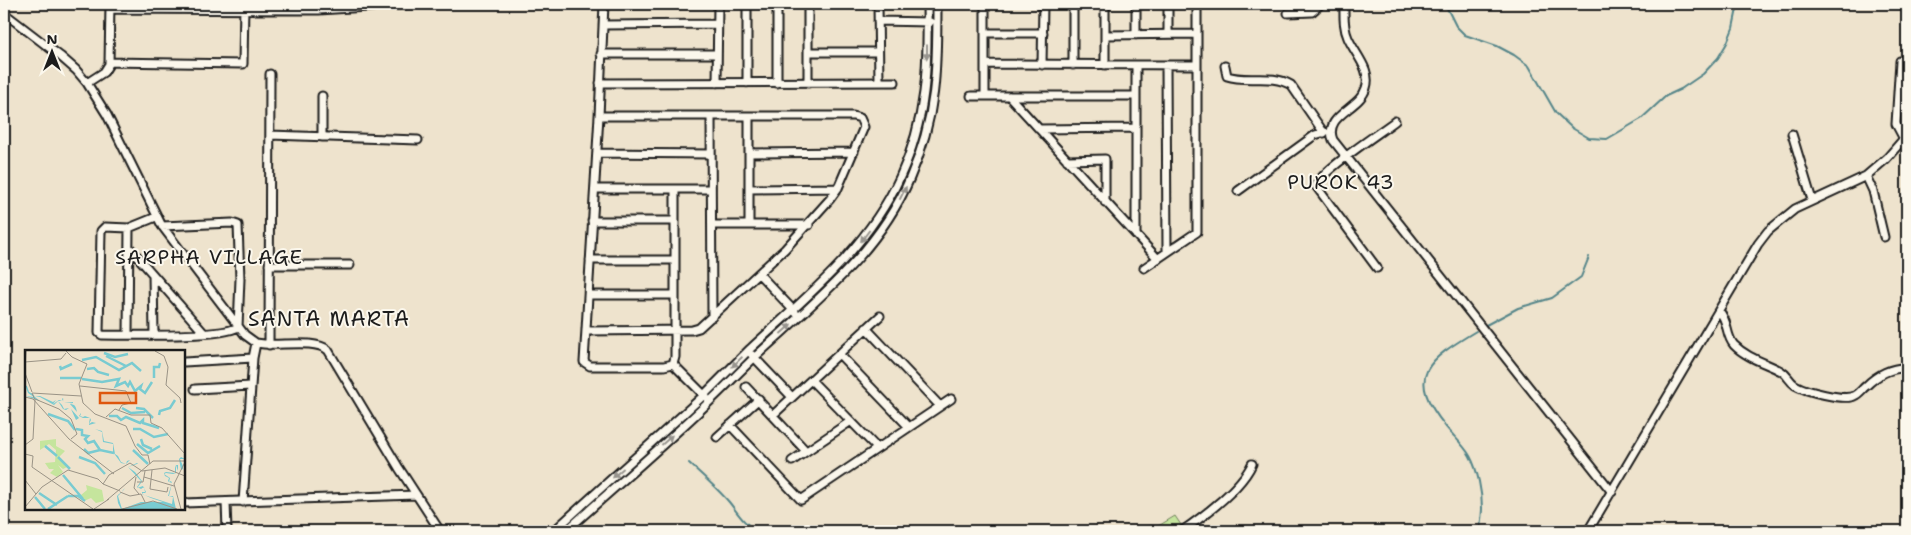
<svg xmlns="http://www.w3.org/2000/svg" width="1911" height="535" font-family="'Shantell Sans',sans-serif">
	<rect width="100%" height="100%" fill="#eee3cd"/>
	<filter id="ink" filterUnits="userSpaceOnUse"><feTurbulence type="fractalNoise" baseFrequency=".02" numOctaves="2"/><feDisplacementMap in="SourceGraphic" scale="10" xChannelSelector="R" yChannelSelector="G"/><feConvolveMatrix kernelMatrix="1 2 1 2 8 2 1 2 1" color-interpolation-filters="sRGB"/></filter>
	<g filter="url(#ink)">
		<path fill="#c5e59d" stroke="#70805c" d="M1175 516 1183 528 1177 531H1157L1155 528Z"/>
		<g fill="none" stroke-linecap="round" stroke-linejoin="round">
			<path stroke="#548589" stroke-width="2" d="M1445 4 1456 26 1465 35 1497 46 1514 55 1529 66 1556 113 1572 128 1589 138 1607 139 1641 119 1666 96 1681 89 1703 74 1718 58 1727 43 1733 28 1738 4
				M1486 325 1518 308 1552 298 1581 277 1589 257
				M1476 331C1428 360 1404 375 1446 427 1454 437 1464 445 1470 456 1478 471 1482 492 1482 508 1482 516 1480 523 1480 531
				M689 463C703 476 717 488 729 502 738 513 744 524 757 531"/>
			<defs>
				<path id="minor" d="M604 4 599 116 584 362 590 366H664L673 364
					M777 4V83
					M808 4V83
					M878 4 879 82
					M985 4V96
					M1168 4V34
					M1344 4C1344 15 1343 27 1348 38 1355 54 1372 70 1366 88 1360 109 1323 115 1333 140L1612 492
					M110 9 319 10 415 4
					M4 13 60 56 76 70 87 83 107 115 162 226 245 335 256 343 264 344C281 346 315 339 328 350L399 468 440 531
					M1288 13 1312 12 1321 4
					M878 21 930 22
					M603 25 718 24
					M985 33H1043
					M1105 35 1197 34
					M1136 35V4
					M808 52H878
					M601 54H717
					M1900 61 1896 124 1904 139
					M109 62 243 64 244 5
					M985 64 1197 65
					M1042 65 1043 4
					M1073 65V4
					M1105 65V4
					M1166 65 1167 252
					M1225 66 1227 76C1248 83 1271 73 1291 85L1324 133
					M87 83 104 72 109 64 110 4
					M600 83 895 82
					M717 83 718 4
					M747 83V4
					M971 96H1136
					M1009 96 1158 259
					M711 116 712 317
					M1039 129 1136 128
					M1792 134 1812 200
					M270 135 418 140
					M322 137V96
					M597 153 711 154
					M749 153 854 152
					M1067 160 1105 159V202
					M1866 176 1873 191 1884 237
					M595 189H711
					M749 189 838 188
					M1238 191 1315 135 1325 132
					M156 217 129 228 105 227 101 231 99 333 102 335C127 335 221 338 238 327L240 279 238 225 232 223 162 226
					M592 221H675
					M712 225H809
					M749 225V116
					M1136 235V65
					M129 247 204 333
					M590 260H675
					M269 265H350
					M1144 268 1197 232V4
					M1377 268 1316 186C1319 172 1381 132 1395 121
					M759 274 795 312
					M153 275 154 335
					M588 295H675
					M1719 311C1729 321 1725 335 1734 345 1747 358 1766 363 1781 371 1788 375 1789 381 1795 385 1805 391 1844 401 1854 396 1859 394 1862 389 1866 386 1877 375 1892 367 1907 368
					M866 328 940 406
					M586 331 692 330 699 328 785 249 830 199 838 188 864 127 860 118 853 116H599
					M128 335 129 228
					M269 345 270 74
					M839 354 909 427
					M752 355 792 397
					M184 362 253 358
					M673 364 675 357V189
					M673 364 706 397
					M811 380 877 448
					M746 387 806 451
					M195 389 251 386
					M773 415 880 316
					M730 425 801 500 951 399
					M717 437 759 399
					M792 461 851 421
					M226 502 227 531
					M243 502 253 358 256 343
					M184 503 416 495
					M554 531C603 486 653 442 702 397 718 381 734 365 750 349 806 297 868 248 900 177 927 119 928 66 927 4
					M566 531C614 488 663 446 709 402 725 387 740 371 755 357 813 303 879 252 910 178 937 116 937 69 937 4
					M1150 531H1152
					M1182 531C1204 516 1241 488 1252 464
					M1588 531 1758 244 1768 231 1795 209 1866 176 1887 158 1907 135"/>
			</defs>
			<use href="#minor" stroke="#1c1c1c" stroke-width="11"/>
			<use href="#minor" stroke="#fbf7ec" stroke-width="7"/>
		</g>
		<defs><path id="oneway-solid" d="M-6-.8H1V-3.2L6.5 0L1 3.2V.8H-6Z" transform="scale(1.25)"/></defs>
		<g fill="#97948e">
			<use href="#oneway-solid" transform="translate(927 52) rotate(90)"/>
			<use href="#oneway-solid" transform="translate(903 193) rotate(-63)"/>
			<use href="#oneway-solid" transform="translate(865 236) rotate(127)"/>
			<use href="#oneway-solid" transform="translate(786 329) rotate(-42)"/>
			<use href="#oneway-solid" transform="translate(737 362) rotate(136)"/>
			<use href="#oneway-solid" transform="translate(667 440) rotate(-42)"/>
			<use href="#oneway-solid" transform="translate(618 473) rotate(138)"/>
		</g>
	</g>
	<g text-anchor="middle" stroke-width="4" stroke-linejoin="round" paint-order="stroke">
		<g font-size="20" letter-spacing="1" fill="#1c1c1c" stroke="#fbf7ec">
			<text x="1341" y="189">PUROK 43</text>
			<text x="209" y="264">SARPHA VILLAGE</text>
		</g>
		<g font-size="21" letter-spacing="1" fill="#1c1c1c" stroke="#fbf7ec">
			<text x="329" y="326">SANTA MARTA</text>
		</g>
	</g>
	<g transform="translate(25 350)">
		<rect width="160" height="160" fill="#eee3cd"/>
		<path d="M31 89V96L40 101 34 107 42 117 38 119 33 115 38 122 32 127 25 123 29 119H24L20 113 30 112 31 100 24 94 15 100V91ZM61 135 77 140 79 151 71 153 66 148 59 151 56 145 62 140Z" fill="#c5e59d"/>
		<path d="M0 35 2 36 4 42 8 44 10 47 15 46 28 52 31 50 28 54 34 50 37 51V49L38 48 39 52H48V53L46 54 49 55 50 56 51 58 52 62 56 63V64L55 66 58 67 60 66 65 68 66 70 64 74 67 72 71 73 70 79 77 81 79 91 88 93 90 104 93 106 96 112 101 114 102 111 105 110 112 113 113 114H112L103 117 110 122 117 131 116 133 112 138 118 136 121 142 120 143H117L119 145 147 154 148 147 144 146H143L147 133 144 132 143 131 144 128 140 126 139 124V123L141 122 150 123V118L151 115H153V121L156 120 154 109 156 107 160 109H155L158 116V119L156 120 153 121 151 115V123L148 124 141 123 139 124 145 128 144 132 146 131 147 133 144 146H148L151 159H96L93 153 92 146 94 144 97 142 98 140 100 138 97 142 93 146 97 159 116 152H138L126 148 117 144V142H120L119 137 116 139 112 137 116 131 103 117 112 113 105 110 101 114 96 113 88 102V94L78 92 77 82 70 79 71 73 64 75V73L65 68H58L54 66 56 63 52 62 45 54 48 53 39 52 38 49 37 51H33L37 55 39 59 44 58 46 59 54 68 51 70 46 59 44 58 41 60 38 59 33 51 29 55 15 47H10L15 51 1 46 9 47 3 43Z" fill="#79cbd1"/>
		<path fill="none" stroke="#79cbd1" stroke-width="2.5" d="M79 3 90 7 103 4M81 6 101 16M57 10 71 7 94 20 107 13 116 21M35 16 36 19 47 14M62 19 69 18 73 22 84 25M35 28H56M129 28V17H134L135 13M57 29 77 32 94 29 91 36 100 32 103 36 105 32 110 41 116 36 115 39 120 43 127 32M97 58 106 63 120 62M111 58 119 59 128 68M23 64 43 71 50 80M134 65 135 61 145 58 150 50M84 66H92L96 70 101 67 115 73 118 70V73L134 78M51 79 57 80V85L63 86 60 89 63 93 69 91 75 100M108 79H115L129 87 143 84M116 89 118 95 127 99M112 94 123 103 135 96M20 96 32 106M59 99 63 103 75 100 89 103M108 100 123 114M33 107 45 119M54 107 70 113 80 124M38 125 58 149M14 143 32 155M43 146H53L60 151M10 147 20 159M23 159 43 146"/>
		<path fill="none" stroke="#9a9386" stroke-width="1" d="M41 1 47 7 62 14 54 34 58 53 70 64 101 76 110 96 117 105H123L125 114M130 1 139 6 143 17 141 35 155 48 156 53M0 12 36 9 41 3M0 20 1 1M0 23 7 42M55 36 101 41 106 53 97 55 94 60M7 43 56 46M0 47 8 49 44 89 89 124M10 49 34 59 46 69 52 84 46 89M81 67 90 59 106 65H125L126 73 137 78 160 104M0 95 8 89 10 50 7 43M0 104 8 106 7 117 68 159M127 120 125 139 142 142 143 137M117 121 140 118 160 126M111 127 109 138 114 144M119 127 149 136M0 130 11 144M112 132H118L120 121M95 141 78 134 84 125 105 113 117 121M95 142 105 146 116 144 120 152M82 150 128 111H160M0 157 17 137 43 120 73 129 78 134M69 159 84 149M97 159 128 151 152 159M156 159 149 134 160 112"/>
		<path fill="#de560d" fill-opacity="0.15" stroke="#de560d" stroke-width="2.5" d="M75 43H111V53H75Z"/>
		<rect width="160" height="160" fill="none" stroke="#1c1c1c" stroke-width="2.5"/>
	</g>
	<rect width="1911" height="535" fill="none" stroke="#fbf7ec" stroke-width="20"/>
	<rect x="10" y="10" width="1891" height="515" fill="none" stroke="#1c1c1c" stroke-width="2" filter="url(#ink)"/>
	<g transform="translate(52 52)" stroke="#fbf7ec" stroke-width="4" paint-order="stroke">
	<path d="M0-4L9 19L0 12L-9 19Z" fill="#1c1c1c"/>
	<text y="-8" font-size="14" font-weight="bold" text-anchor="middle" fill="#1c1c1c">N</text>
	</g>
</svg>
